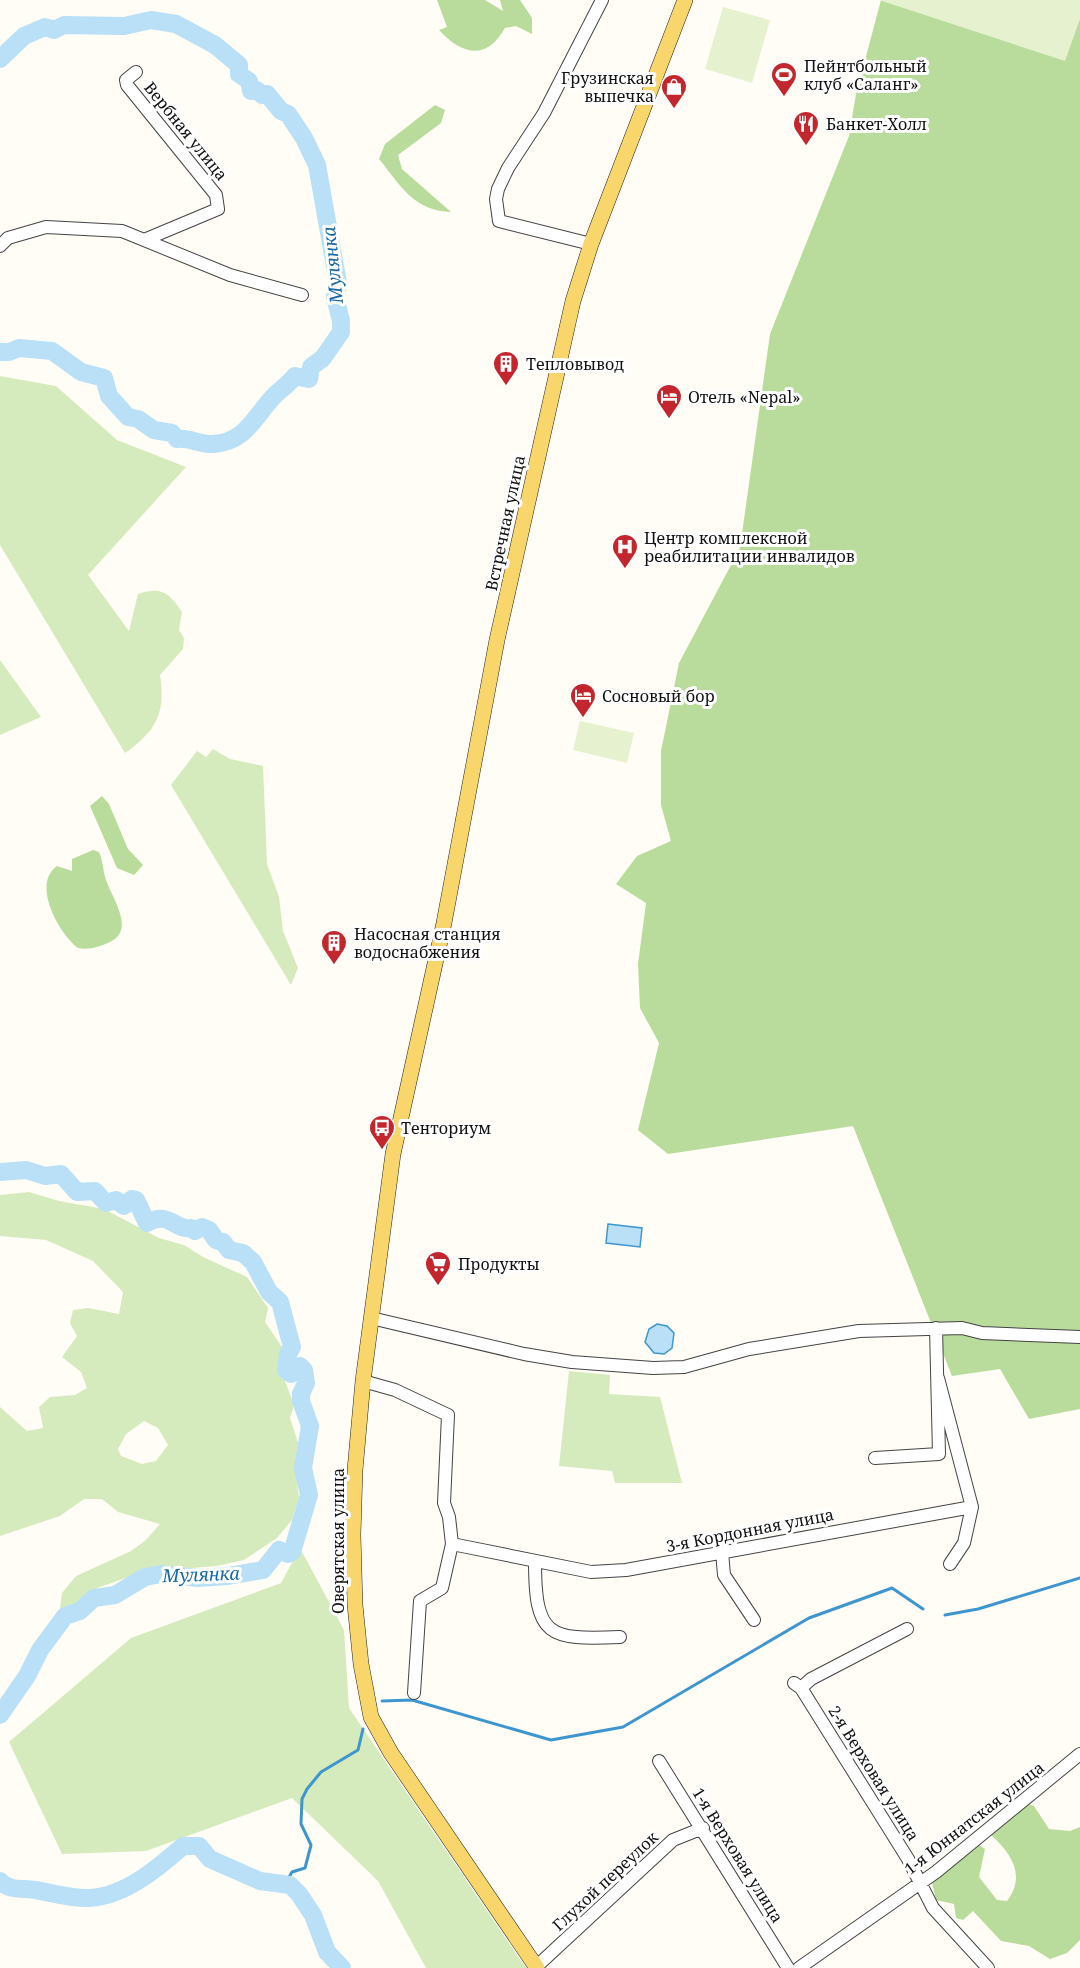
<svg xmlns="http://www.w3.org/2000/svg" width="1080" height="1968" font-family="'Noto Serif',serif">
	<rect width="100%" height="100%" fill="#fffdf5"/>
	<path fill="#d5ebbd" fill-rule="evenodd" d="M0 376 56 386 117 440 186 467 88 575 129 631 138 594C162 586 169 593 182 612L179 630 184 638 183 649 160 675C166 713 156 731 125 753L0 545Z
		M0 660 41 717 0 735Z
		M213 749 230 759 263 766 267 864 279 897 283 931 298 968 291 985 171 785 197 751 206 757Z
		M29 1192 59 1201 104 1209 159 1238 184 1245 203 1257 247 1277 268 1308 265 1322 282 1347 280 1357 285 1381 294 1405 290 1418 300 1449 296 1475 299 1498 292 1520 277 1538 244 1560 217 1566 143 1572 97 1588 78 1608 65 1611 60 1608 62 1593 76 1576 131 1551 146 1540 160 1524 118 1512 102 1499H84L60 1516 0 1536V1407L27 1431 43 1428 39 1407 50 1397 75 1395 87 1388 81 1372 62 1357 77 1336 70 1323 73 1310 88 1308 119 1314 123 1292 93 1261 46 1240 0 1236V1195ZM144 1421 158 1428 168 1445 156 1461 142 1464 121 1456 118 1449 126 1434Z
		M569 1371 610 1375 609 1394 660 1397 682 1483H615L612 1471 559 1466Z
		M300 1548 344 1630 349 1708 526 1968H426L378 1881 292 1798 146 1851 62 1854 9 1742 131 1638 281 1583Z"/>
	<path fill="#b9dc9c" d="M437 0H485L503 11 500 0H520L532 18V34L516 26 505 28C486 62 461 54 439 30L447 27Z
		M881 0H1080V1409L1029 1419 1000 1369 952 1376 853 1126 668 1154 638 1130 659 1043 640 1008 638 964 646 903 616 884 637 856 671 841 661 805V751L679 663 740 548 770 334 849 136 856 94Z
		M435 105 445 110 441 123 398 155 402 169 451 212C414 211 400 185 379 159L385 144Z
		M102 796 109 804 128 849 143 865 134 875 117 868 90 806Z
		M93 850 99 852C103 861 103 871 106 880 112 898 136 930 110 942 99 947 90 950 78 948 59 934 31 884 57 866L72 871V859Z
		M1029 1804 1034 1806 1049 1829 1070 1831 1080 1827V1940L1067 1953 1050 1959 1029 1946 1001 1941 973 1911 963 1920 956 1918 954 1904 936 1900 932 1882 976 1843 985 1849 979 1877 997 1900 1007 1901C1026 1876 1012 1854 991 1835Z"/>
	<path fill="#e6f2cf" d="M879 0H1080V19L1065 61Z
		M723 7 770 20 752 83 705 69Z
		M580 721 634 733 627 763 573 750Z"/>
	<path fill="#b9e0f7" stroke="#3f96cf" stroke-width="1.5" d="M608 1224 642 1228 640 1247 606 1243Z
		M657 1324 667 1326 674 1333 672 1348 664 1354 654 1353 645 1342 649 1329Z"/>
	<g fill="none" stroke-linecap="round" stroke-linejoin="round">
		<path stroke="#3f96cf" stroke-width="3" d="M945 1615 978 1609 1080 1578
			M382 1701 412 1700 551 1740 623 1727 809 1618 892 1588 923 1609
			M285 1884 292 1872 305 1868 311 1845 301 1824 302 1799 307 1789 321 1772 358 1750 363 1729"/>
		<path stroke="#b9e0f7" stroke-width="18" d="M0 59 24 36 45 27 54 30 64 25 124 26 151 20 176 24 215 45 239 65V74L249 81 251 91 257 90 262 95 267 94 281 111 288 114 304 138 317 165 338 283 335 297 341 321V332L323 358 311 367 309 379 295 376C289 384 281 389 274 396 254 417 246 442 213 444 200 445 189 437 177 439L172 433 154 430 138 419 128 417 109 396 104 378 81 372 52 351 19 348 9 352H0
			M0 1172 26 1170 45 1176 61 1174 77 1192 95 1191 106 1203 116 1200 124 1206 132 1199 136 1200 147 1223C169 1210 175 1231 191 1228L195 1231 202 1227 209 1230 216 1240 223 1242 229 1250 243 1253 253 1262 269 1292 280 1302 292 1347 288 1354 286 1370 291 1374 300 1366 304 1370 306 1383 301 1394V1401L310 1426 303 1468 309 1495 292 1552 288 1554 279 1550 263 1570 228 1576 198 1578 161 1574 145 1577 115 1595 94 1598 80 1611 65 1616 40 1650 27 1676 0 1715
			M0 1881C9 1891 22 1888 35 1890 53 1893 71 1899 90 1898 125 1896 158 1868 183 1846H199L210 1859 260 1881 290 1885 299 1894 313 1915 327 1952 342 1968"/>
		<defs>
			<path id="minor" d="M136 72 126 80 127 85 216 195 218 209 144 240
				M591 244 499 221 496 199 498 189 508 168 544 113 602 0
				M0 246 8 238 46 227 122 231 230 275 302 295
				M371 1318 524 1354 572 1362 653 1368 684 1367 749 1349 859 1331 962 1328 982 1333 1080 1337
				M938 1378 972 1507 964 1543 950 1564
				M363 1381 395 1390 448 1415 444 1503 449 1517 452 1544 442 1588 420 1601 414 1693
				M875 1458 939 1454 936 1328
				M452 1544 591 1572 626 1570 972 1507
				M722 1552 724 1575 754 1620
				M535 1561C535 1637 548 1640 620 1637
				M794 1683 801 1688 908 1859 933 1908 988 1968
				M801 1688 811 1679 907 1629
				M659 1761 788 1968
				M536 1967 673 1840 703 1828
				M799 1968 936 1872 1080 1754"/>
			<path id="major" d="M537 1968 391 1753 371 1717 361 1664 355 1605 353 1535 355 1470 363 1381 393 1154 444 923 497 640 573 301 591 244 685 0"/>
		</defs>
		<use href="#minor" stroke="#444" stroke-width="14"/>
		<use href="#major" stroke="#222" stroke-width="16"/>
		<use href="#minor" stroke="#fff" stroke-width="12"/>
		<use href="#major" stroke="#f9d66b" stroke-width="15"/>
	</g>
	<defs>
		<symbol id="stadium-pin" viewBox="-11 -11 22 30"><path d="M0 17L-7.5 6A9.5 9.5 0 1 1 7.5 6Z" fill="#c4262e" stroke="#fff"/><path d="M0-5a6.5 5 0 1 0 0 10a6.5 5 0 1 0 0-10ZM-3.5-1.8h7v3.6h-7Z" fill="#fff"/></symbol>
		<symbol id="shop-pin" viewBox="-11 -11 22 30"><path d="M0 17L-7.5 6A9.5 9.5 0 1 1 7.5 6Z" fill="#c4262e" stroke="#fff"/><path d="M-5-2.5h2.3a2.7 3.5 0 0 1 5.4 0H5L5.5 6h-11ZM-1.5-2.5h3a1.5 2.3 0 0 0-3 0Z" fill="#fff"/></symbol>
		<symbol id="restaurant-pin" viewBox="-11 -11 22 30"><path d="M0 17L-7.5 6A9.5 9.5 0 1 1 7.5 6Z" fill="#c4262e" stroke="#fff"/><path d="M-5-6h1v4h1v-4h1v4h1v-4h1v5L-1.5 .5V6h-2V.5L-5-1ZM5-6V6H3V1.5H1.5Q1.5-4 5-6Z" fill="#fff"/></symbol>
		<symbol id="building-pin" viewBox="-11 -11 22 30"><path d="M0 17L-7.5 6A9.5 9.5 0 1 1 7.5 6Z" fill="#c4262e" stroke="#fff"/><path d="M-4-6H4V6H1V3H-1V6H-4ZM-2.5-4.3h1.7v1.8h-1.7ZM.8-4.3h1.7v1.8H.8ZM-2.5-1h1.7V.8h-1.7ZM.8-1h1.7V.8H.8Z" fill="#fff"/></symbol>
		<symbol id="hotel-pin" viewBox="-11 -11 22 30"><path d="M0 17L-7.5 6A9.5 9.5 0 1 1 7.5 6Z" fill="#c4262e" stroke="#fff"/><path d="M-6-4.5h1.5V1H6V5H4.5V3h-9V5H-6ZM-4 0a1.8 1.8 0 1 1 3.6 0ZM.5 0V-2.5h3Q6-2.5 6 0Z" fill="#fff"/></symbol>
		<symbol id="hospital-pin" viewBox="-11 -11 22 30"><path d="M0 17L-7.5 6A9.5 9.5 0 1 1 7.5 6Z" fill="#c4262e" stroke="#fff"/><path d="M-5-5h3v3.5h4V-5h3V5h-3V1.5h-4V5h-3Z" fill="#fff"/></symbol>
		<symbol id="bus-pin" viewBox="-11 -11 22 30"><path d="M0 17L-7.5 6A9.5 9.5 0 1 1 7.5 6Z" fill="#c4262e" stroke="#fff"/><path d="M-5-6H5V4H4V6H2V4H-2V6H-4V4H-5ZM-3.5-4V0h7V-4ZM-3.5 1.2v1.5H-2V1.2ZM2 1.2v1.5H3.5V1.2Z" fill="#fff"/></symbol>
		<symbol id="supermarket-pin" viewBox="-11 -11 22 30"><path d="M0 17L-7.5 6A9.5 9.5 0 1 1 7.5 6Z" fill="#c4262e" stroke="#fff"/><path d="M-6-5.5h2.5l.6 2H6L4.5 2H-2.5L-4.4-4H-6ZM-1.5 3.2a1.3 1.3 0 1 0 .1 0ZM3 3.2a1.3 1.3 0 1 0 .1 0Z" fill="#fff"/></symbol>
	</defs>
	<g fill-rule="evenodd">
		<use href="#stadium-pin" x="769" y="60" width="30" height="40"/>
		<use href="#shop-pin" x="659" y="72" width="30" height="40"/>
		<use href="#restaurant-pin" x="791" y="109" width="30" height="40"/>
		<use href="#building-pin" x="491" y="349" width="30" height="40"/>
		<use href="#hotel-pin" x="654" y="382" width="30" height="40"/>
		<use href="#hospital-pin" x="610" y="532" width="30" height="40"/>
		<use href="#hotel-pin" x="568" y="681" width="30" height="40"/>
		<use href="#building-pin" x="319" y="928" width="30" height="40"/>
		<use href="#bus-pin" x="367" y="1113" width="30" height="40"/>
		<use href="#supermarket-pin" x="423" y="1249" width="30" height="40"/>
	</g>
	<g text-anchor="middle" stroke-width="6" stroke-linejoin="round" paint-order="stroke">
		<g font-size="16" fill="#111" stroke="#fff" text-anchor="start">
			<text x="804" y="72">Пейнтбольный<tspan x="804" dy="18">клуб «Саланг»</tspan></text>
			<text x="654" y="84" text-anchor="end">Грузинская<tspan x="654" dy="18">выпечка</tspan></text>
			<text x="826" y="130">Банкет-Холл</text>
			<text x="526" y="370">Тепловывод</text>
			<text x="688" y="403">Отель «Nepal»</text>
			<text x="644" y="544">Центр комплексной<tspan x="644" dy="18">реабилитации инвалидов</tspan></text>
			<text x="602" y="702">Сосновый бор</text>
			<text x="354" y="940">Насосная станция<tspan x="354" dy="18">водоснабжения</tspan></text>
			<text x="401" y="1134">Тенториум</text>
			<text x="458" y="1270">Пpoдукты</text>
		</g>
		<g font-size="16" fill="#111" stroke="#fff">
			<text transform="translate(186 131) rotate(51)" y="6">Вербная улица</text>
			<text transform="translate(505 523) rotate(-78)" y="6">Встречная улица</text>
			<text transform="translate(750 1530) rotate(-11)" y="6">3-я Кордонная улица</text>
			<text transform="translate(338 1541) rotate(-90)" y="6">Оверятская улица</text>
			<text transform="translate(874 1773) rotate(58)" y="6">2-я Верховая улица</text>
			<text transform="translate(974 1818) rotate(-38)" y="6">1-я Юннатская улица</text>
			<text transform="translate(738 1855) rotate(58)" y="6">1-я Верховая улица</text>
			<text transform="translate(605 1881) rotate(-43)" y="6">Глухой переулок</text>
		</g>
		<g font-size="18" font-style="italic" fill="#1768a6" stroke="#fff">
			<text transform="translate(333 265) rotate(-96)" y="6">Мулянка</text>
			<text transform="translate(201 1575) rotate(-2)" y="6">Мулянка</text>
		</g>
	</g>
</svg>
